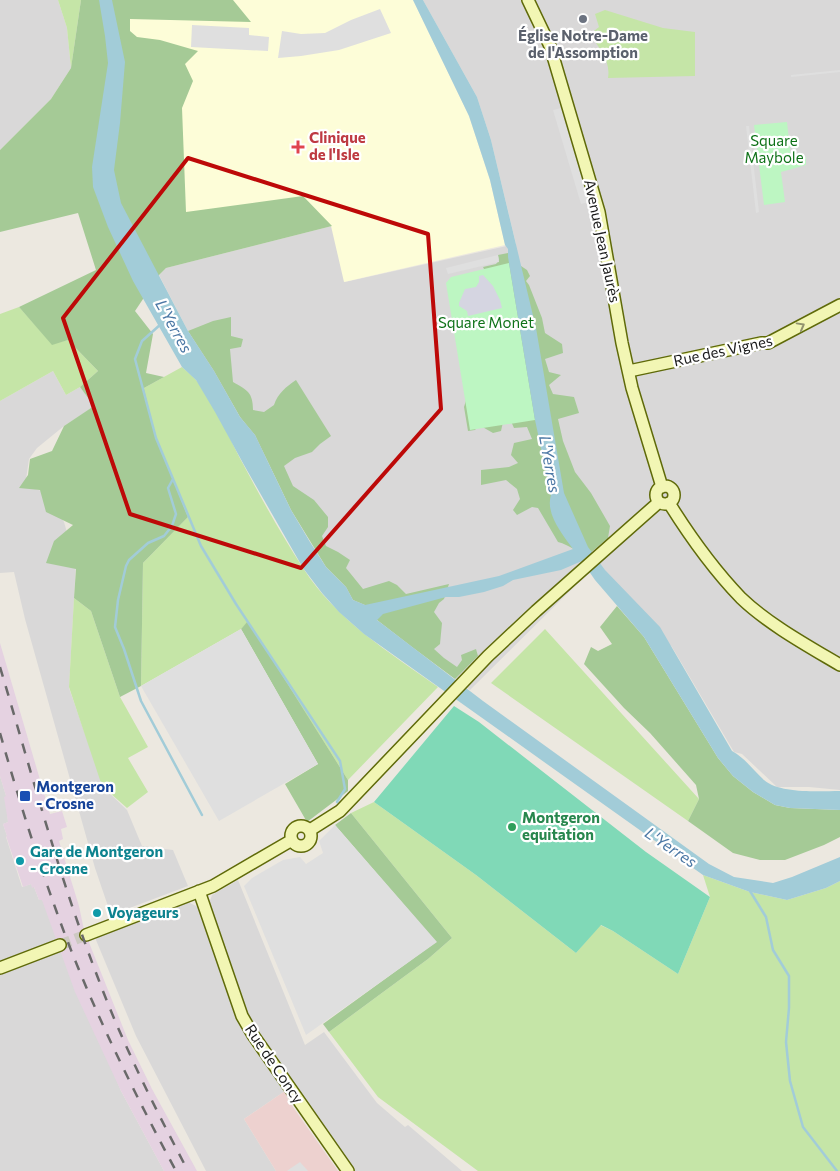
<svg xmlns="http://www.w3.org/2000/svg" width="840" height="1171" font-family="Commissioner,sans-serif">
	<rect width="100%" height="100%" fill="#ece8e0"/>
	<path fill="#d9d8d8" d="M0 0H58L67 28 71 68 51 99 0 150Z
		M423 0H840V790L809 787H777L742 754 734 752 672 647 600 565 590 571 470 690 353 600 188 331 159 275 166 268 332 226 345 282 516 244 491 140 477 97Z
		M53 371 66 395 80 387 95 406 64 426 37 448 29 459 25 486 45 492 64 522 76 564 69 688 104 788 127 810 142 846 173 850 188 886 111 915 95 868 25 619 14 572 0 573V401Z
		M0 776 6 796 8 822 3 824 7 836 6 837 22 887 31 884 34 887 39 900 42 899 121 1091 164 1171H0Z
		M238 880 305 1045 324 1032 377 1103 405 1127 408 1125 462 1171H355L258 1034 246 1010 209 904 212 895Z
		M188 902 200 908 234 1013 248 1040 285 1091 244 1119 276 1171H206L136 1036 96 940 98 935Z"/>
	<path fill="#edd1cf" d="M285 1091 288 1100 338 1171H276L244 1119Z"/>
	<path fill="#e5d2e1" d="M0 643 50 814 62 811 67 827 61 829 63 839 59 841 79 906 84 930 128 1040 152 1089 197 1171H164L121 1091 75 992 42 900H39L34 887 32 888 31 884 23 887 6 836H7L3 824 8 822 4 797 6 796 0 776Z"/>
	<path fill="#fdfdd8" d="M112 0H413L469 116 490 180 505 245 344 282 331 226 156 260Z"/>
	<path fill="#c5e5a7" d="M58 0H81L71 68 67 28Z
		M605 10 663 28 695 32V76L608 78C611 61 599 48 590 34L599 27 595 14Z
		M19 307 52 344 68 340 98 371 80 387 66 395 53 371 0 401V314Z
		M182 367C186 371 192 375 196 380 213 401 229 437 242 462 261 498 281 534 303 568 336 620 389 652 438 687L348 780 248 622 241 629 141 686 143 563 188 517 156 438 144 388Z
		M74 598 91 611 120 697 148 747 128 758 148 792 127 808 102 786 69 687Z
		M545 629 699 799 688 821 491 683Z
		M374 802 476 875 576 953 600 925 613 931 678 974 710 897 703 875 750 892 787 900 826 888 840 881V1171H478L378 1097 329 1032 428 959 452 938 351 813Z"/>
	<path fill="#a5ca96" d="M81 0H233L251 22 130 19V31L137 37 160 40 198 51 185 64 193 81 182 108 186 212 303 196 332 226 166 268 159 275 135 311 153 334 146 373 164 377 144 388 156 438 188 517 143 563 141 686 120 697 91 611 74 598 76 569 46 563 54 541 73 525 46 512 40 490 19 488 28 475 30 459 52 451 64 426 94 406 80 387 98 371 68 340 52 345 19 307 96 270 78 213 0 232V150L51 99 71 68Z
		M508 253 516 256 518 264 527 270 530 276 526 281 529 285 542 318 545 333 562 344 563 353 545 359 549 372 561 375 549 385 553 394 574 397 579 413 558 419 563 441 575 472 591 493 610 526 608 538 589 554C576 553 570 545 558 542L538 508 532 507 517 515 513 510 520 499 517 489 506 480 481 485V470L509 467 518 463 511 455 514 443 532 439 527 427 514 428 510 419 503 422 501 431 493 433 479 425 475 430 468 431 464 407 469 391 487 275 483 267 496 264 499 260 498 255Z
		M231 317V336L243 339 241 347 230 349 233 382C247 390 253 392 253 410L264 412 274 405C278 393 286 387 296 380L331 436 320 444 312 452 295 458 284 466 293 486 314 500 328 517V527L322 536 326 546 338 552 350 560 346 568 363 589 389 581 397 585 406 594 449 584 444 599 439 603 434 612 442 623 440 644 434 649 444 658 457 667 462 660 461 655 476 649 478 656 455 679 412 647 377 620 365 605 353 600 346 587 326 567 291 510 255 435 240 417 214 371 188 331 213 321Z
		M617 606 644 637 718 758 733 776 753 792 775 805 790 808 840 810V837L824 845 785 860H760L733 853 688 821 699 799 696 785 650 733 624 708 584 664 591 647 598 651 612 644 600 627Z
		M248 621 348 780V791L307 822 285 784 318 764 241 629Z
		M351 813 452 938 428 959 329 1032 323 1024 436 942 335 825Z"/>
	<path fill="#bdf6c2" d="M787 122 791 158 806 157V165L781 172 785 202 764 205 754 125Z
		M509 263 535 420 470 430 446 283 451 277Z"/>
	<path fill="#80d9b7" d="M454 706 479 722 646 852 710 897 678 974 613 931 601 925 576 953 476 875 374 802Z"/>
	<path fill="#dfdfdf" d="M380 9 391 33 339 50 301 56 278 58 282 31 301 34 325 33 351 20Z
		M192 25 249 28V35L269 37 268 51 191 47Z
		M840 70V72L791 77V75Z
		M561 108 589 202 581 204 553 110Z
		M746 126H749L759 212 756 213Z
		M498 255 499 262 448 274 446 268Z
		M241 629 318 764 219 821 141 686Z
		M335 825 437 942 306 1035 244 886 252 878 283 860 300 857 306 864 323 853 319 841Z
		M300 1162 308 1171H287L291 1168Z"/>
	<path fill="#d5d5e1" d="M483 275 493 286 500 300 502 308 468 316 467 311 459 306V303L465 289 476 287 479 282V276Z"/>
	<path fill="#a2ccd8" d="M99 0H112L125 62 120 123 114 170 121 203 188 331 214 371 240 417 255 435 291 510 310 542 326 567 346 587 353 600 365 605 499 576 573 549C563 535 545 514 551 495L535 420 508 257V249L505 245 490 180 469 116 413 0H423L477 97 491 140 536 328 564 493 588 547 605 570 660 627 732 751C745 758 753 770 764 780 780 794 819 791 840 791V810L790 808 775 805 753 792 733 776 718 758 644 637 595 580 582 561 561 570 513 580 503 586 484 592 459 597H446L383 614 377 620 483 701 709 864 734 877 773 883 792 877 840 857V881L826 888 787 900 750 892 703 875 364 634 339 612 322 593 303 568 244 465 215 412 196 380 182 367 133 281 108 227 93 187 92 167 108 63 105 36Z"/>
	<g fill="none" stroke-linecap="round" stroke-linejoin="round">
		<path stroke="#a2ccd8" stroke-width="2.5" d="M161 324 142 341 135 359 156 438 201 546 236 604 340 761 345 789 337 802
			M173 479 168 488 176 514 172 526 164 536 148 543 129 560 126 566 118 600 115 627 124 649 141 701 202 815
			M750 891 766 917 773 950 789 976V1008L786 1042 790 1081 803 1127 837 1171"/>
		<path stroke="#cdc9c2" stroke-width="11" stroke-dasharray="11 5.5" stroke-linecap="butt" d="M60 945 86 935"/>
		<defs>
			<path id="secondary" d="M528 0 550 46 599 212 622 343 632 388 662 487
				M629 371 761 343H768L840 305
				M656 495a9 9 0 1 1 18 0a9 9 0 1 1-18 0Z
				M669 503C689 535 715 571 741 598 768 624 808 646 840 665
				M291 836a10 10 0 1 1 20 0a10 10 0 1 1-20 0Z
				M310 830 340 811 488 656 536 611 659 502
				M199 891 242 1016 253 1035 348 1171
				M86 935 213 886 292 840
				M0 968 60 945"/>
		</defs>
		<use href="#secondary" stroke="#5f6a09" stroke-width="14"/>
		<use href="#secondary" stroke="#f2f6b4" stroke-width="11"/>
		<path stroke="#696969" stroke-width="2.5" stroke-dasharray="10 10" stroke-linecap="butt" d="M0 667C31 771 59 877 98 978 123 1045 155 1108 188 1171
			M0 733C17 793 35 852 56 910 88 1000 131 1087 176 1171"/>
	</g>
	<defs><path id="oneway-chevron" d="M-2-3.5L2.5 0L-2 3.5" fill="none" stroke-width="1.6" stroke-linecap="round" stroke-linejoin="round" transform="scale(1.25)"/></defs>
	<use stroke="#91936f" href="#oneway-chevron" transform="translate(801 326) rotate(-29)"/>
	<path fill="none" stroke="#bd0908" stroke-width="4" stroke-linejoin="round" d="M188 158 428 234 441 409 301 568 130 514 63 318Z"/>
	<circle fill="#6b7280" stroke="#fff" stroke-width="2" cx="583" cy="19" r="5"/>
	<path fill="#e0444e" stroke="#fff" stroke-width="2" d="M295.5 139.5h5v5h5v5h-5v5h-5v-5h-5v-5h5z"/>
	<rect fill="#1a4fb4" stroke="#fff" stroke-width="2" x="19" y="790" width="12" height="12" rx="2.5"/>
	<circle fill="#2e9e5b" stroke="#fff" stroke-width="2" cx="512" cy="827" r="5"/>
	<g fill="#0f9aa8" stroke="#fff" stroke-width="2">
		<circle cx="20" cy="861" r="5"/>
		<circle cx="97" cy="913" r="5"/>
	</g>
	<g text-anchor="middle" stroke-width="4.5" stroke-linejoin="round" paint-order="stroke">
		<g font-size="15" font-weight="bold" fill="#5b616d" stroke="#fff">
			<text x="583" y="41">Église Notre-Dame<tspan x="583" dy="17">de l'Assomption</tspan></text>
		</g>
		<g font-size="15" font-weight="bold" fill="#be3a42" stroke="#fff" text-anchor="start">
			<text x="309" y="143">Clinique<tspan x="309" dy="17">de l'Isle</tspan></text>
		</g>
		<g font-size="15" fill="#0f7218" stroke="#fff">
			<text x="774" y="146">Square<tspan x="774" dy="17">Maybole</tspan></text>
			<text x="486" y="328">Square Monet</text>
		</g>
		<g font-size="15" fill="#1b1b1b" stroke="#fff">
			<text transform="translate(602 241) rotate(78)" y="5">Avenue Jean Jaurès</text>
			<text transform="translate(723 351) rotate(-12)" y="5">Rue des Vignes</text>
			<text transform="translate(274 1064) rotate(56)" y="5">Rue de Concy</text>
		</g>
		<g font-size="15" font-weight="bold" fill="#164399" stroke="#fff" text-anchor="start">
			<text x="36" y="792">Montgeron<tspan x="36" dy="17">- Crosne</tspan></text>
		</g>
		<g font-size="15" font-weight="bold" fill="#27864d" stroke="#fff" text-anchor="start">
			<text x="522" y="823">Montgeron<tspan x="522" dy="17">equitation</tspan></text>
		</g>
		<g font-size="15" font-weight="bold" fill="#0d838f" stroke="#fff" text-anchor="start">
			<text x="30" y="857">Gare de Montgeron<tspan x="30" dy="17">- Crosne</tspan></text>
			<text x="107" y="918">Voyageurs</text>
		</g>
		<g font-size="16" font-style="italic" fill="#4c78a5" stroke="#fff">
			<text transform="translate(174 326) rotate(61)" y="6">L'Yerres</text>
			<text transform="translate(550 464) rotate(80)" y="6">L'Yerres</text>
			<text transform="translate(671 847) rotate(34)" y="6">L'Yerres</text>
		</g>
	</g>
</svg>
